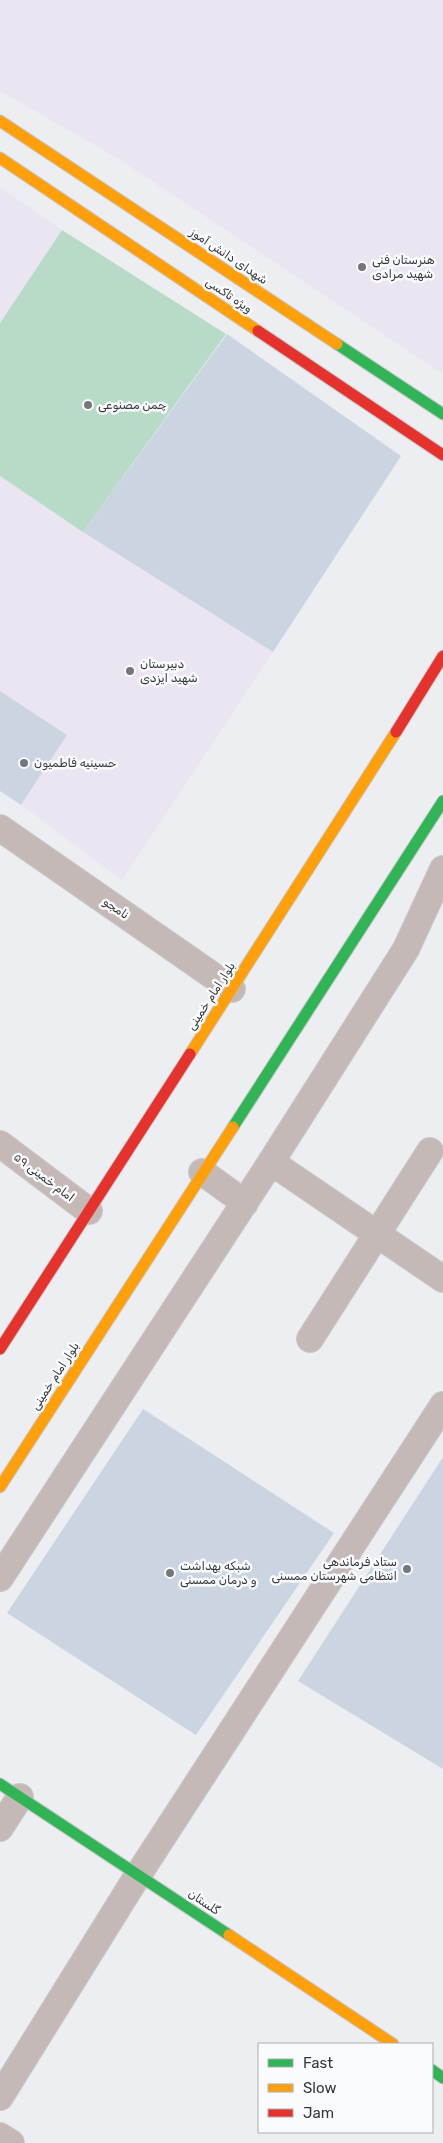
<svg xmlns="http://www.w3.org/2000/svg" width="443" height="2143" font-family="Rubik,Vazirmatn,sans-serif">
	<rect width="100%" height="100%" fill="#eceef1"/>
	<path fill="#ebe5f2" d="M0 0H443V374L119 159 0 91Z
		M0 187 62 230 0 323Z
		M0 476 83 532 273 652 122 880 21 805 67 735 0 691Z"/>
	<path fill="#b8dbc8" d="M62 230 226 334 83 532 0 476V323Z"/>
	<path fill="#cbd5e2" d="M227 334 401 456 273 652 83 532Z
		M0 691 67 735 21 805 0 791Z
		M143 1409 334 1533 196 1735 7 1613Z
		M443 1457V1769L298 1681Z"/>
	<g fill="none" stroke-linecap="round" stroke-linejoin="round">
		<defs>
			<path id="street" d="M0 828 232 989
				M0 1144 89 1211
				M271 1162 443 1279
				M202 1172 245 1203
				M310 1339 430 1151
				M0 1578 271 1162 406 949 443 869
				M0 1828 20 1797
				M0 2097 138 1875 443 1405
				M0 2136 11 2143"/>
			<path id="fast" d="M337 344 443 414
				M233 1127 443 801
				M0 1784 229 1935
				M432 2070 443 2078"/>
			<path id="slow" d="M0 121 337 344
				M0 158 258 331
				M190 1054 396 732
				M0 1487 233 1127
				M229 1935 393 2044"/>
			<path id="jam" d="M258 331 443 455
				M396 732 443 656
				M0 1349 190 1054"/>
		</defs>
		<use href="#street" stroke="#c8c9cb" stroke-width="28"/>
		<use href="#fast" stroke="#c8c9cb" stroke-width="13"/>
		<use href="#slow" stroke="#c8c9cb" stroke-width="13"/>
		<use href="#jam" stroke="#c8c9cb" stroke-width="13"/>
		<use href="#street" stroke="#c4b9b7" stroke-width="26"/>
		<use href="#fast" stroke="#30b455" stroke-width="11"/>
		<use href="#slow" stroke="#ff9f0a" stroke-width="11"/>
		<use href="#jam" stroke="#e5322d" stroke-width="11"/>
	</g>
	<g fill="#757779" stroke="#f9fbfe" stroke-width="2">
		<circle cx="362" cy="267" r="5"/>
		<circle cx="88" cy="405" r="5"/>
		<circle cx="130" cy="671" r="5"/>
		<circle cx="24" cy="763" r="5"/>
		<circle cx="407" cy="1569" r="5"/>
		<circle cx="170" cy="1573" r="5"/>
	</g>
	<g text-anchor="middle" stroke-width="5" stroke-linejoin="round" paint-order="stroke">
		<g font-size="12" fill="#353739" stroke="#f9fbfe">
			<text transform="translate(229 256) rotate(34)" y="4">شهدای دانش آموز</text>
			<text transform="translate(229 295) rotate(34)" y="4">ویژه تاکسی</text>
			<text transform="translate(116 908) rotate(35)" y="4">نامجو</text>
			<text transform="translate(211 996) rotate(-57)" y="4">بلوار امام خمينی</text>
			<text transform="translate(44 1177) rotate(37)" y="4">امام خمينی ۵۹</text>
			<text transform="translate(55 1376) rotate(-57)" y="4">بلوار امام خمينی</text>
			<text transform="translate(204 1902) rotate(34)" y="4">گلستان</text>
		</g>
		<g font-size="12" fill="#353739" stroke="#f9fbfe" text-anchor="start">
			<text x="372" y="264">هنرستان فنی<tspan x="372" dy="14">شهید مرادی</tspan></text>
			<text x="98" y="409">چمن مصنوعی</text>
			<text x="140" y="668">دبیرستان<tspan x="140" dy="14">شهید ایزدی</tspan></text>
			<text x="34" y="767">حسینیه فاطمیون</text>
			<text x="397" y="1566" text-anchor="end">ستاد فرماندهی<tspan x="397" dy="14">انتظامی شهرستان ممسنی</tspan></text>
			<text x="180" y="1570">شبکه بهداشت<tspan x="180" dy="14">و درمان ممسنی</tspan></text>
		</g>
	</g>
	<rect x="258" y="2043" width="175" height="90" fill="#f9fbfe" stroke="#abadaf"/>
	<rect x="268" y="2059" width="25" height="8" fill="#30b455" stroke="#abadaf"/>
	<text x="303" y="2068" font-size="15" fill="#353739">Fast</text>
	<rect x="268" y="2084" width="25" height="8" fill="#ff9f0a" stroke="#abadaf"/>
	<text x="303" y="2093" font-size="15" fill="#353739">Slow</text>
	<rect x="268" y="2109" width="25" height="8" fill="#e5322d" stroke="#abadaf"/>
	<text x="303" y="2118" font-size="15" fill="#353739">Jam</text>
</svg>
